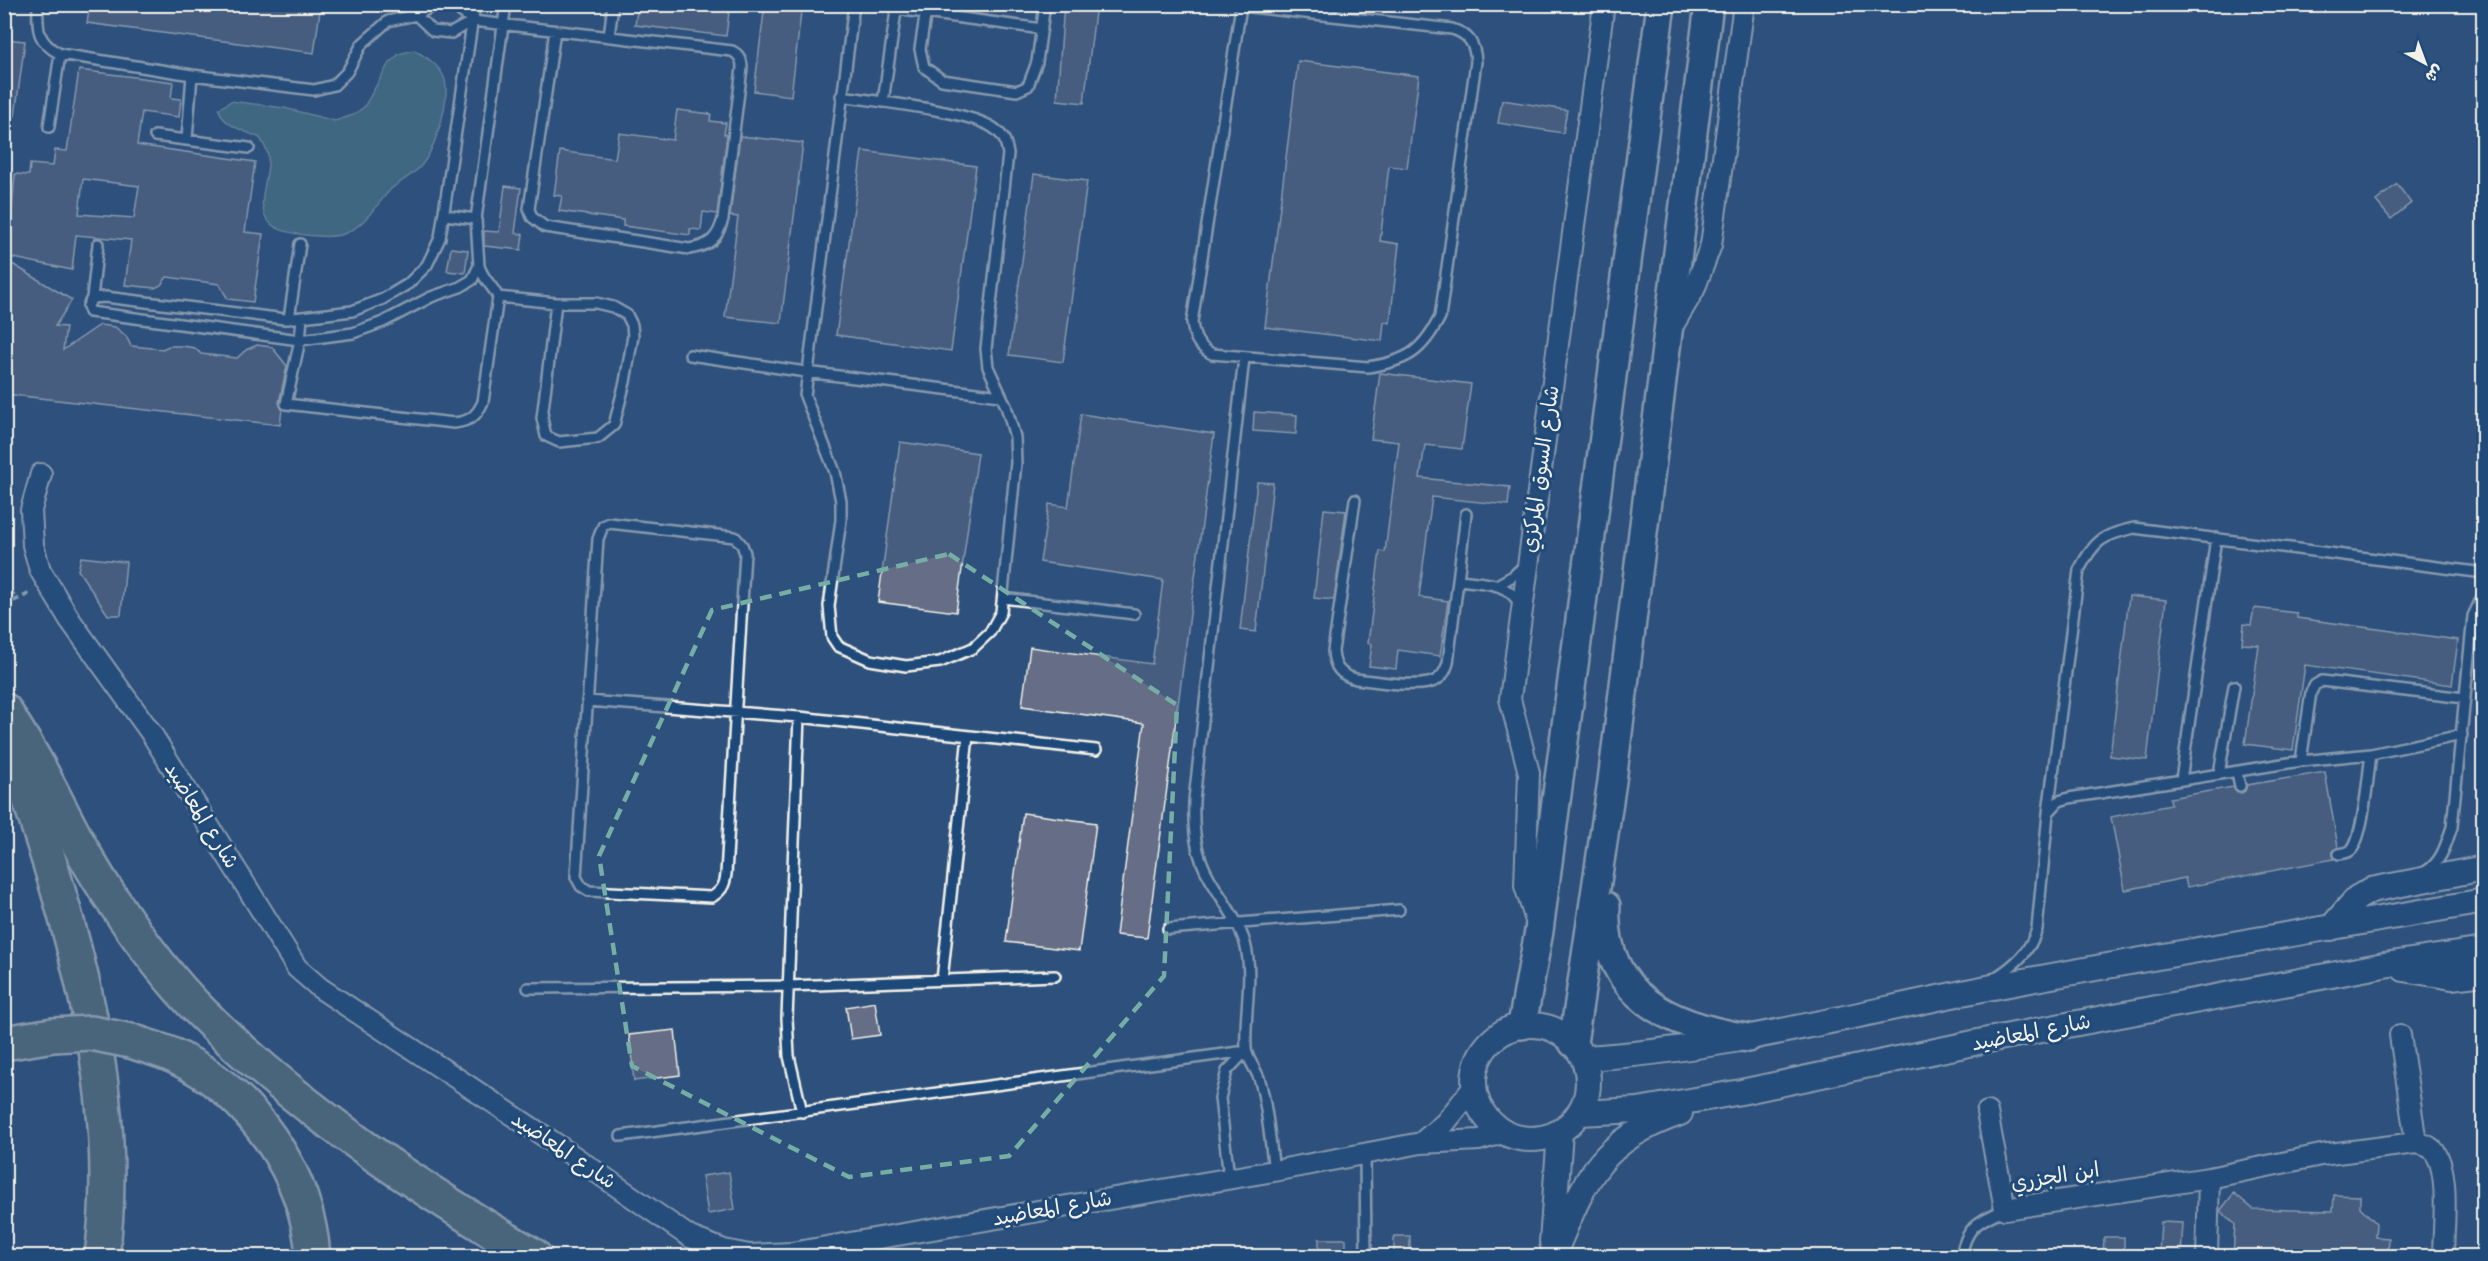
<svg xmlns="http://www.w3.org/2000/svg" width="2488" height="1261" font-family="'Playpen Sans','Playpen Sans Arabic',sans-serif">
	<rect width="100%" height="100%" fill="#2d517c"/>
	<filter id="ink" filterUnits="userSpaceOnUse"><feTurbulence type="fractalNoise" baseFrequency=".0167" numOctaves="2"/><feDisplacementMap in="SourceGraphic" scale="12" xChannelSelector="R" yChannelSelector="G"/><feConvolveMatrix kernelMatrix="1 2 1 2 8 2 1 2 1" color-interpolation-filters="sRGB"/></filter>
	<g filter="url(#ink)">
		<path fill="#57838a" stroke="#a6bab9" stroke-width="1.5" d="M414 50C426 57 438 64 444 77 452 98 434 152 420 167 412 176 400 181 391 189 377 204 365 225 346 233 332 240 282 235 271 224 252 206 271 178 268 155 267 149 263 143 260 138 246 131 223 127 219 109L231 101 284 108 335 121 353 115 364 107 388 65 399 54Z"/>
		<path fill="#656e86" stroke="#f4f1e8" stroke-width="1.5" fill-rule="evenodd" d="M90 4H321L314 53 87 23Z
			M638 4H730L726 36 635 25Z
			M765 4H802L791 96 754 91Z
			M1064 4H1096L1084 103 1057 100Z
			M4 39 25 41 15 116H4Z
			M1298 61 1419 76 1407 168 1389 166 1380 241 1399 244 1390 323 1384 322 1382 341 1265 327Z
			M79 70 173 82 171 98 181 99 179 117 142 112 137 145 255 162 245 232 263 234 253 302 228 299 219 284 167 277 161 285 155 288 125 285 131 240 76 235 72 270 4 256 6 208H12L15 174 29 175 30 164 53 166 55 150 67 151ZM83 179 139 186 134 218 79 214Z
			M1502 100 1567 110 1563 133 1498 123Z
			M677 110 711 114 710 121 726 123 724 134 727 135 717 214 703 212 701 230 690 229V235L623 226V220L559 211 562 196 554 195 560 151 615 159 619 133 673 140Z
			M740 136 803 143 781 323 725 317 738 217 730 216Z
			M862 151 976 166 951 351 836 335Z
			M1034 174 1087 181 1063 362 1009 355Z
			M2397 184 2411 203 2391 219 2376 201Z
			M505 186 521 188 515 233 523 234 521 250 484 246V231L499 232Z
			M451 248 468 250 465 273 447 271Z
			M4 259 72 300 55 326 66 327 63 350 100 325 115 327 126 336 131 346 162 349 169 346H183L195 348 201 354 237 358 246 350 257 345 272 347 287 366 279 403 282 409 280 425 4 394Z
			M1380 373 1471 384 1462 449 1425 445 1420 478 1510 487 1508 505 1432 497 1419 597 1448 601 1440 656 1398 650 1396 669 1369 666 1372 644 1368 643 1380 551 1385 552 1399 442 1371 439Z
			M1254 412 1297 415 1296 434 1253 431Z
			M1081 414 1214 434 1147 938 1116 935 1144 723 1022 706 1030 647 1152 664 1163 580 1040 562 1049 504 1068 507Z
			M900 442 978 453 956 612 878 602Z
			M1257 482 1273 483 1256 632 1240 630Z
			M1324 509 1346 511 1334 600 1314 598Z
			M81 557 126 562 121 615H108L78 570Z
			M2129 596 2166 600 2147 760 2110 756Z
			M2254 608 2297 613V618L2458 640 2452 685 2305 665 2293 750 2245 744 2259 645 2242 644 2244 624 2251 625Z
			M2325 772 2338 847 2333 852 2334 859 2187 887 2185 878 2125 890 2111 817 2171 805 2170 798 2233 787 2241 793 2245 791 2247 785Z
			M1023 813 1096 823 1079 951 1006 942Z
			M875 1002 880 1035 851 1039 846 1007Z
			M675 1030 680 1075 634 1081 629 1035Z
			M729 1172 735 1209 708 1214 702 1176Z
			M2234 1193 2253 1209 2333 1211 2334 1195 2360 1196V1207L2376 1223 2375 1237 2389 1238 2388 1254 2307 1251V1257H2233L2235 1224 2220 1211Z
			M2161 1222 2183 1223 2181 1255 2159 1254Z
			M1394 1236H1410V1257H1394Z
			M2104 1237H2124V1257H2103Z
			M1319 1239H1346V1257H1319Z"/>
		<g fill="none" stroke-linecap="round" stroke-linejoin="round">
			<defs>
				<path id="service" d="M38 4C37 30 37 42 60 54L192 75 314 90 334 85 347 72 362 44 388 21 416 15 436 4
					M400 4 416 15 433 31 451 33 473 21
					M439 4 455 7 473 21 732 51C740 55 742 60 742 68L723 219C718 238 710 246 689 249L545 227 532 217 529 209 555 31
					M475 4 440 238 427 265 408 284 383 299 352 311 285 319 105 297 92 298 88 306 90 312 300 340 353 333 383 322 431 297 460 287 472 280 479 266 476 219 506 4
					M927 4 920 49 924 67 942 80 1017 91 1028 86 1037 62 1045 4
					M1241 6 1452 29C1469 34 1475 44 1476 62L1440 317C1422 352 1407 361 1368 367L1212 354C1198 346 1194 339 1192 322Z
					M896 9 1042 29
					M609 37 613 4
					M841 96C873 101 975 111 996 130 1005 137 1006 143 1008 154L986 349 988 367 1006 406 1015 437 1016 463 1001 612 990 632 973 648 940 662 906 666 870 660 838 646 832 637 829 606 841 520V501L835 472 805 396 854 4
					M883 102 897 4
					M49 127 60 54
					M155 136 249 148
					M187 139 192 75
					M445 215 476 219
					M498 297 556 303H596L613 307 627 315 632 325 633 336 625 382 614 425 598 438 559 442 546 436 542 418 556 303
					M92 298 98 244
					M302 318 300 340 286 404 454 423C470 421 476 417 483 402L498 297C492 285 483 279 479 266
					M289 319 300 244
					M690 355 806 372 1001 396
					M1244 358 1194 800C1193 829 1195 854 1210 879 1222 900 1238 920 1245 943 1254 977 1244 1013 1246 1048 1246 1058 1257 1070 1260 1081 1268 1110 1270 1141 1274 1171
					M1355 500 1333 651C1334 667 1340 675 1356 679 1375 681 1424 690 1438 679 1444 675 1446 669 1448 663L1466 514
					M609 523 735 537 742 545 745 553 726 874C725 886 721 891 712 897L589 891 581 886 576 877 598 539 603 526Z
					M1458 580C1481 583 1510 581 1520 606
					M1497 585 1513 576 1525 565
					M1003 598 1134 614
					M587 701 799 717 1096 750
					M799 717 787 1018 789 1056 802 1112
					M2301 761 2311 692 2315 685 2322 681 2464 698
					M2237 772 2240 786
					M2219 774 2234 686
					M2181 780 2216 538
					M2048 813 2079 570C2094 541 2102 535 2134 528L2484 573
					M2339 854C2344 853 2349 853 2352 849 2364 834 2368 774 2371 754
					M2425 872C2442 862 2446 844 2452 827L2473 616 2484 593
					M1168 929 1399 910
					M1993 979C2014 966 2030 952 2037 929L2048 813 2059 801 2069 798 2301 761 2371 754 2462 735
					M942 980 968 736
					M528 988 789 986 1055 976
					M621 1136 1246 1051
					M1365 1153 1366 1256
					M1229 1178 1220 1098 1227 1071 1246 1051
					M1961 1256C1967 1225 1978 1222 2005 1209"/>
				<path id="minor" d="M1671 329 1694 290 1711 245 1744 4
					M41 474 31 510 33 545 40 570 70 620 151 733 297 968 320 988 556 1144 690 1237 724 1250 749 1255 791 1253 1274 1171 1421 1143 1479 1140 1502 1133
					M1537 924 1525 886 1529 773 1510 699 1604 4
					M2400 1035 2416 1143
					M1987 1112 2005 1209 2209 1178 2321 1155 2416 1143C2423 1144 2428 1145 2433 1150 2451 1169 2443 1231 2443 1256
					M1421 1143 1445 1123 1473 1088
					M2207 1256 2209 1178"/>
				<path id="tertiary" d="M2331 928 2357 898 2371 890 2484 868
					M2404 969 2452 977 2484 973
					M1474 1082a57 57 0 1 1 114 0a57 57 0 1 1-114 0Z
					M1583 1058C1715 1051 1843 1017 1972 991 2142 958 2313 931 2484 901
					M1580 1113 1638 1110 1741 1092 1983 1041 2384 965 2484 950
					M1552 1242 1560 1132
					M1553 1256C1585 1180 1597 1142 1680 1113"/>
				<path id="secondary" d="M1606 906C1601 996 1671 1026 1748 1038
					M1522 1025 1539 931 1661 4
					M1573 1043 1612 781 1709 4"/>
				<path id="trunk" d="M5 723C60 895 126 1073 102 1256"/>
				<path id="motorway" d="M4 710C16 729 28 748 39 768 63 813 83 857 112 899 138 938 168 979 202 1013 299 1109 417 1187 534 1256
					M131 1041C145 1046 161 1050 174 1056 251 1092 307 1173 313 1256
					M4 1043 53 1035"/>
			</defs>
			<use href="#service" stroke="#f4f1e8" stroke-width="14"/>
			<use href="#minor" stroke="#f4f1e8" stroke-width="24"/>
			<use href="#tertiary" stroke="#f4f1e8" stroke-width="28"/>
			<use href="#secondary" stroke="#f4f1e8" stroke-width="32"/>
			<use href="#trunk" stroke="#f4f1e8" stroke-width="38"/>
			<use href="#motorway" stroke="#f4f1e8" stroke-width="38"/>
			<path stroke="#f4f1e8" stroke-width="4" stroke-dasharray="6 4.5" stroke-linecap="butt" d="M4 441H10V453L4 452
				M4 461H9L4 476
				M4 571 16 602
				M4 605 31 593"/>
			<use href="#service" stroke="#1f4a7a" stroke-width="9"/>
			<use href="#minor" stroke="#1f4a7a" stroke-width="20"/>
			<use href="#tertiary" stroke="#1f4a7a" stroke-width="24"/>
			<use href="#secondary" stroke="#1f4a7a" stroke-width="27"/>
			<use href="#trunk" stroke="#6c7e7c" stroke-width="33"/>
			<use href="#motorway" stroke="#6c7e7c" stroke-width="33"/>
			<defs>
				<path id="motorway-bridge" d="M53 1035 91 1033 131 1041"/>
			</defs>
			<use href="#motorway-bridge" stroke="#f4f1e8" stroke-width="38" stroke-linecap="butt"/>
			<use href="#motorway-bridge" stroke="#6c7e7c" stroke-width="33"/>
		</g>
	</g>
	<path d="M0 0H2488V1261H0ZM949 554 1177 705 1164 976 1009 1156 849 1177 632 1066 599 856 712 610Z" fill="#2d517c" fill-opacity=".55" fill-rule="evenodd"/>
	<path fill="none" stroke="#76ada5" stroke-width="4.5" stroke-dasharray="12 8" stroke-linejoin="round" d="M949 554 1177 705 1164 976 1009 1156 849 1177 632 1066 599 856 712 610Z"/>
	<g text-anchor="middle" stroke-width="6" stroke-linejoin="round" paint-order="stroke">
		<g font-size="21" fill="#f4f1e8" stroke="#1f4a7a">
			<text transform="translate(1540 469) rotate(-82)" y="7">شارع السوق المركزي</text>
			<text transform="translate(202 815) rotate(58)" y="7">شارع المعاضيد</text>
			<text transform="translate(2031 1032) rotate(-11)" y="7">شارع المعاضيد</text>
			<text transform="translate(564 1150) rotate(34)" y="7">شارع المعاضيد</text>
			<text transform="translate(2055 1176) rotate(-9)" y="7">ابن الجزري</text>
			<text transform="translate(1052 1208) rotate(-10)" y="7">شارع المعاضيد</text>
		</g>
	</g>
	<rect width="2488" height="1261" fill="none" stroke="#1f4a7a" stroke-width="24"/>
	<rect x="12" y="12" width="2464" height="1237" fill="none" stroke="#f4f1e8" stroke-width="2" filter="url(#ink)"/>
	<g transform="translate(2425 63) rotate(139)" stroke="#1f4a7a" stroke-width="4.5" paint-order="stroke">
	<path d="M0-4.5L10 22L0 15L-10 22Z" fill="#f4f1e8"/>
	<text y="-9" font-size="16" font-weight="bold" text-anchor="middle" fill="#f4f1e8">ش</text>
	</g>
</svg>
